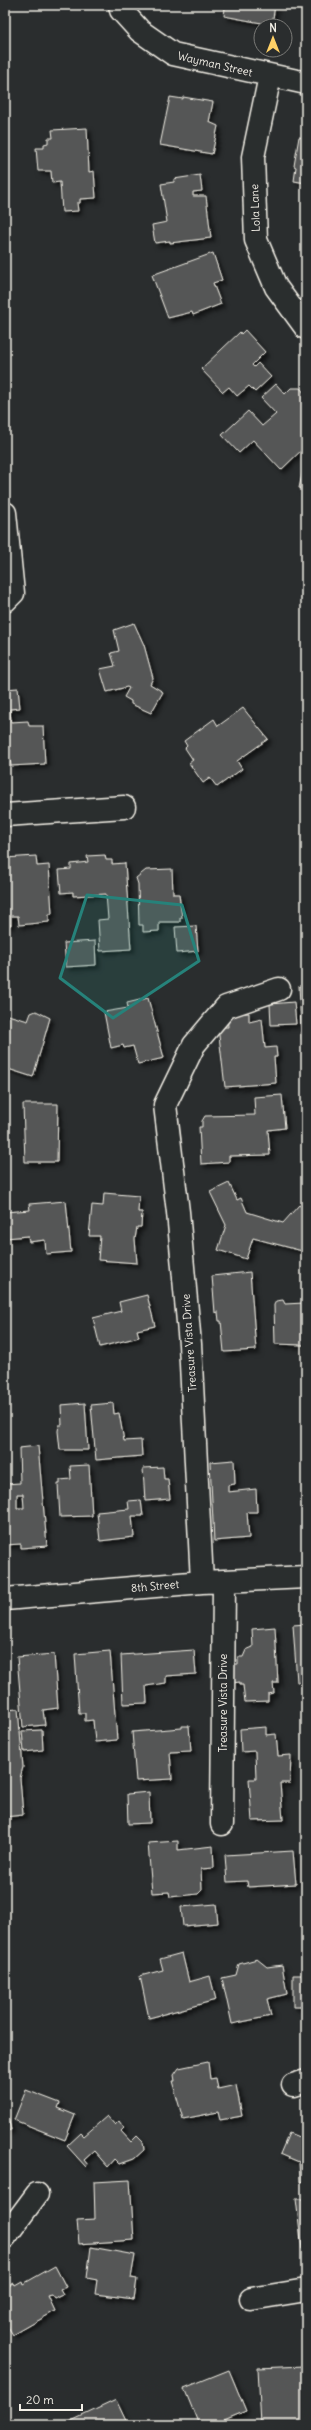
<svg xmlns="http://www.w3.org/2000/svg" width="311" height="2430" font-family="Delius,sans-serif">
	<defs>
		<filter id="shadow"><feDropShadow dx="3.5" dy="3.5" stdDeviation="2" flood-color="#0009"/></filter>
	</defs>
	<rect width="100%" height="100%" fill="#2a2d2e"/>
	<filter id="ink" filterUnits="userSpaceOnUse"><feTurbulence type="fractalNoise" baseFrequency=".025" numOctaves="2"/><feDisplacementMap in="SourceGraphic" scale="8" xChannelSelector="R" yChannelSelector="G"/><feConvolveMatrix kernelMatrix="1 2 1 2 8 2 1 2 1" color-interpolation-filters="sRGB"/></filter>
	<g filter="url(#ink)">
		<path fill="#555756" stroke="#f4f1e8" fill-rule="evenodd" filter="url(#shadow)" d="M210 5H275L272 25 224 16 225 8Z
			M170 97 183 99V97L213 102 209 122 218 126 212 154 160 145Z
			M87 128 89 172 94 171 96 198 80 199V203H77L78 211 62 212 60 182 52 183 51 171H38L36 148H44V144L48 143V138H53L52 130Z
			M299 137 306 138V183L294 181 296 167 294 166Z
			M200 175 202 191 193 192V196H206L211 238 170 243V241L155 243 152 225 167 222 161 184 174 182V179Z
			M213 253 222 280 213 283 221 304 193 315 192 312 168 318 152 275Z
			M245 330 265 352 252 365 254 367 258 363 271 377 255 392 249 386 237 396 229 387 223 392 201 369 240 332 241 334Z
			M276 384 285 394 291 388H300L306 395V446L281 470 253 440 239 453 222 435 248 411 262 426 276 414 261 398Z
			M304 466H306V489L299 488Z
			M134 623 144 645 153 678 150 684 163 692 151 713 131 704V701L124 697 129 688 127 687 107 692 100 669 115 666 111 653 119 651 114 630Z
			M18 688 20 708 10 709 11 722 28 721 29 726H43L45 764 11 766 10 759 5 760V689Z
			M243 708 268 739 237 761 242 769 217 787 210 778 203 783 189 763 193 760 185 748 187 746 184 741 214 719 218 726Z
			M105 855 106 860H112V864L125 863 131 949 100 951 98 920 108 919 106 894 73 896V892L61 893 59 870 71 869V864L88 862 87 856Z
			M36 856 37 866 49 865 52 914H49V922L19 925 18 916H11V925H5V858Z
			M172 869 173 894H179L182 918H180V922H159V931L143 932V925H139L138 884 136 878 146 870Z
			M196 926 198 951 177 953 175 927Z
			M95 941 96 965 66 967 64 943Z
			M299 986H306V1039H302Z
			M148 998 164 1058 138 1064 133 1046 124 1048 123 1045 111 1048 104 1012 128 1008 127 1003Z
			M294 1002 296 1024 271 1025 270 1004Z
			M36 1011 50 1018 33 1077 5 1068V1022L8 1015 28 1021 31 1013Z
			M249 1013V1022L262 1019 265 1048 276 1047 277 1057H274L276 1083 225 1087 218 1027H228L227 1014Z
			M282 1095 285 1128 268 1130 270 1155 229 1156V1162L201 1164 199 1127H202V1121L205 1116 255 1115 254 1097Z
			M23 1104H58L57 1162H25Z
			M229 1183 237 1200 241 1198 247 1212 283 1223 299 1205 306 1209V1252L253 1238 246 1259 218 1250 226 1225 210 1192Z
			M104 1193 139 1196 138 1212H142L141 1227H137L135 1239 137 1263 98 1260 100 1236H89L92 1205 103 1206Z
			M66 1201 71 1252 46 1254 45 1240 29 1242 28 1236 6 1238 5 1212 30 1210 29 1204Z
			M250 1272 256 1350 224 1352 221 1321H219L218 1312 215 1313 212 1276Z
			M147 1295 155 1326 137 1330 139 1337 100 1347 93 1318 121 1311 119 1302Z
			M283 1300 285 1304 304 1303 306 1344 303 1345 275 1344 274 1305 276 1301Z
			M85 1403 88 1450H60L58 1431 59 1425H62L61 1405Z
			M113 1403 114 1414 119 1413 124 1441 141 1440 142 1456 96 1460 91 1405Z
			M38 1446 47 1546 21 1548V1544L5 1545V1484L20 1483 19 1448ZM17 1494H23L24 1508H17Z
			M306 1458V1482L303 1459Z
			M234 1460 235 1484 228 1485V1492L256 1489 257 1512H247L249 1538 214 1541 210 1462Z
			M89 1465 92 1516 60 1517 58 1484H60V1480L71 1479 70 1466Z
			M163 1467 164 1479H168L170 1499 145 1501 143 1468Z
			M141 1500 143 1516H132L134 1537 100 1541 97 1512 129 1509 128 1501Z
			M306 1624V1682H297L293 1625Z
			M275 1627 278 1683H273L274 1693 268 1694V1701L245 1702 243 1685H240V1682L232 1683 231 1664H238V1657H243L246 1650 253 1647 252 1629Z
			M194 1650 196 1674 166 1676V1683L146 1686 147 1703 123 1704 121 1655Z
			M110 1651 117 1740 95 1742 93 1720 85 1721V1713H79L75 1654Z
			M54 1654 58 1708 43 1710 45 1725 23 1727 17 1657Z
			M18 1709 23 1767 20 1778 23 1815 5 1817V1710Z
			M182 1726H189L191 1751 170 1752 172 1779 136 1781 132 1732 182 1728Z
			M266 1727V1735L276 1734 278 1756 291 1755 290 1783H280L283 1820 252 1821 249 1779H256L255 1751 241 1752 240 1729Z
			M42 1730 43 1750 24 1752 22 1731Z
			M149 1792 150 1823 128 1824 127 1794Z
			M178 1841V1850L213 1846 214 1868 201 1869 202 1890 198 1894 170 1897 169 1892 152 1893 148 1843Z
			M293 1851 296 1884 248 1887 247 1881 227 1882 225 1855Z
			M216 1904 218 1923 183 1926 181 1907Z
			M182 1953 189 1982 210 1976 216 2000 149 2018 140 1976 163 1970 160 1959Z
			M257 1959 267 1967 282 1965 287 1994 267 1999 271 2016 232 2024 222 1978 236 1975 239 1964Z
			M293 1975H306V2007H293Z
			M208 2062 210 2079 216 2078 218 2089 236 2085 242 2116 220 2120 218 2112 183 2119 172 2081H175L174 2075 179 2068Z
			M26 2090 60 2103 58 2108 75 2115 65 2140 14 2120Z
			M5 2105 11 2130 5 2131Z
			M107 2116 115 2125 119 2121 124 2128 121 2131 131 2142 137 2136 143 2142 144 2150 134 2159 120 2164 115 2159 108 2167 94 2151 84 2160 88 2165 86 2167 67 2146 81 2133 84 2136Z
			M289 2133 306 2140V2181L300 2182 299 2162 280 2154Z
			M130 2180 134 2240 79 2244 77 2220 95 2219 94 2182Z
			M296 2199H306V2249H302Z
			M91 2247 135 2255 131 2278 137 2279 134 2299 95 2294 97 2280 87 2278Z
			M55 2266 66 2287 60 2290 63 2295 55 2299 52 2295 48 2296 55 2311 13 2335 5 2322V2288L14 2283 15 2285 22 2281 23 2284Z
			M304 2366 306 2425H261L258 2368Z
			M229 2370 246 2411 212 2425H199L184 2388Z
			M116 2400 128 2425H69L67 2423Z"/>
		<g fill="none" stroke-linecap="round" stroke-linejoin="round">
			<defs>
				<path id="minor" d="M120 5 121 10 140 31 173 54 306 83
					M270 76 253 157 256 240 276 287 306 328
					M5 513 13 593 5 601
					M5 815 124 807
					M202 1582 190 1344 178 1212 165 1105 194 1045 226 1007 279 989
					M5 1599 202 1582 306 1577
					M222 1824 224 1582
					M293 2085 306 2081
					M5 2237 37 2194
					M251 2299 306 2290"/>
			</defs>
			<use href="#minor" stroke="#f4f1e8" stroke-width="25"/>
			<use href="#minor" stroke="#2a2d2e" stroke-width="22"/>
		</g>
	</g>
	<path fill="#26827a" fill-opacity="0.2" stroke="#26827a" stroke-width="3" stroke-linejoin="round" d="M87 895 182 905 199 961 113 1018 60 978Z"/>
	<g text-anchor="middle" stroke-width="4" stroke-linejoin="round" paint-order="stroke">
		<g font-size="11" fill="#f4f1e8" stroke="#2a2d2e">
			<text transform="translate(215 64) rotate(13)" y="4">Wayman Street</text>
			<text transform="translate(255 208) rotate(-92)" y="4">Lola Lane</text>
			<text transform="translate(189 1343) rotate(-94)" y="4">Treasure Vista Drive</text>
			<text transform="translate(155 1586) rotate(-5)" y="4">8th Street</text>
			<text transform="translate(223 1703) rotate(-90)" y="4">Treasure Vista Drive</text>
		</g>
	</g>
	<rect width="311" height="2430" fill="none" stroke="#2a2d2e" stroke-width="20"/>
	<rect x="10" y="10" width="291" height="2410" fill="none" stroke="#f4f1e8" stroke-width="1.5" filter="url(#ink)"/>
	<g transform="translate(273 38)"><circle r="19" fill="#2a2d2e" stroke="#7b7b78"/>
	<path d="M0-3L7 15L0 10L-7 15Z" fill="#ffd166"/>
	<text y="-6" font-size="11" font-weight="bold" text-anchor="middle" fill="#f4f1e8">N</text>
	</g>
	<path d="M20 2404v6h62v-6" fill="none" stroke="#f4f1e8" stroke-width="2"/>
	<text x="26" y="2404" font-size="12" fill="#f4f1e8" stroke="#2a2d2e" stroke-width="3" paint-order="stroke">20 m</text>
</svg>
